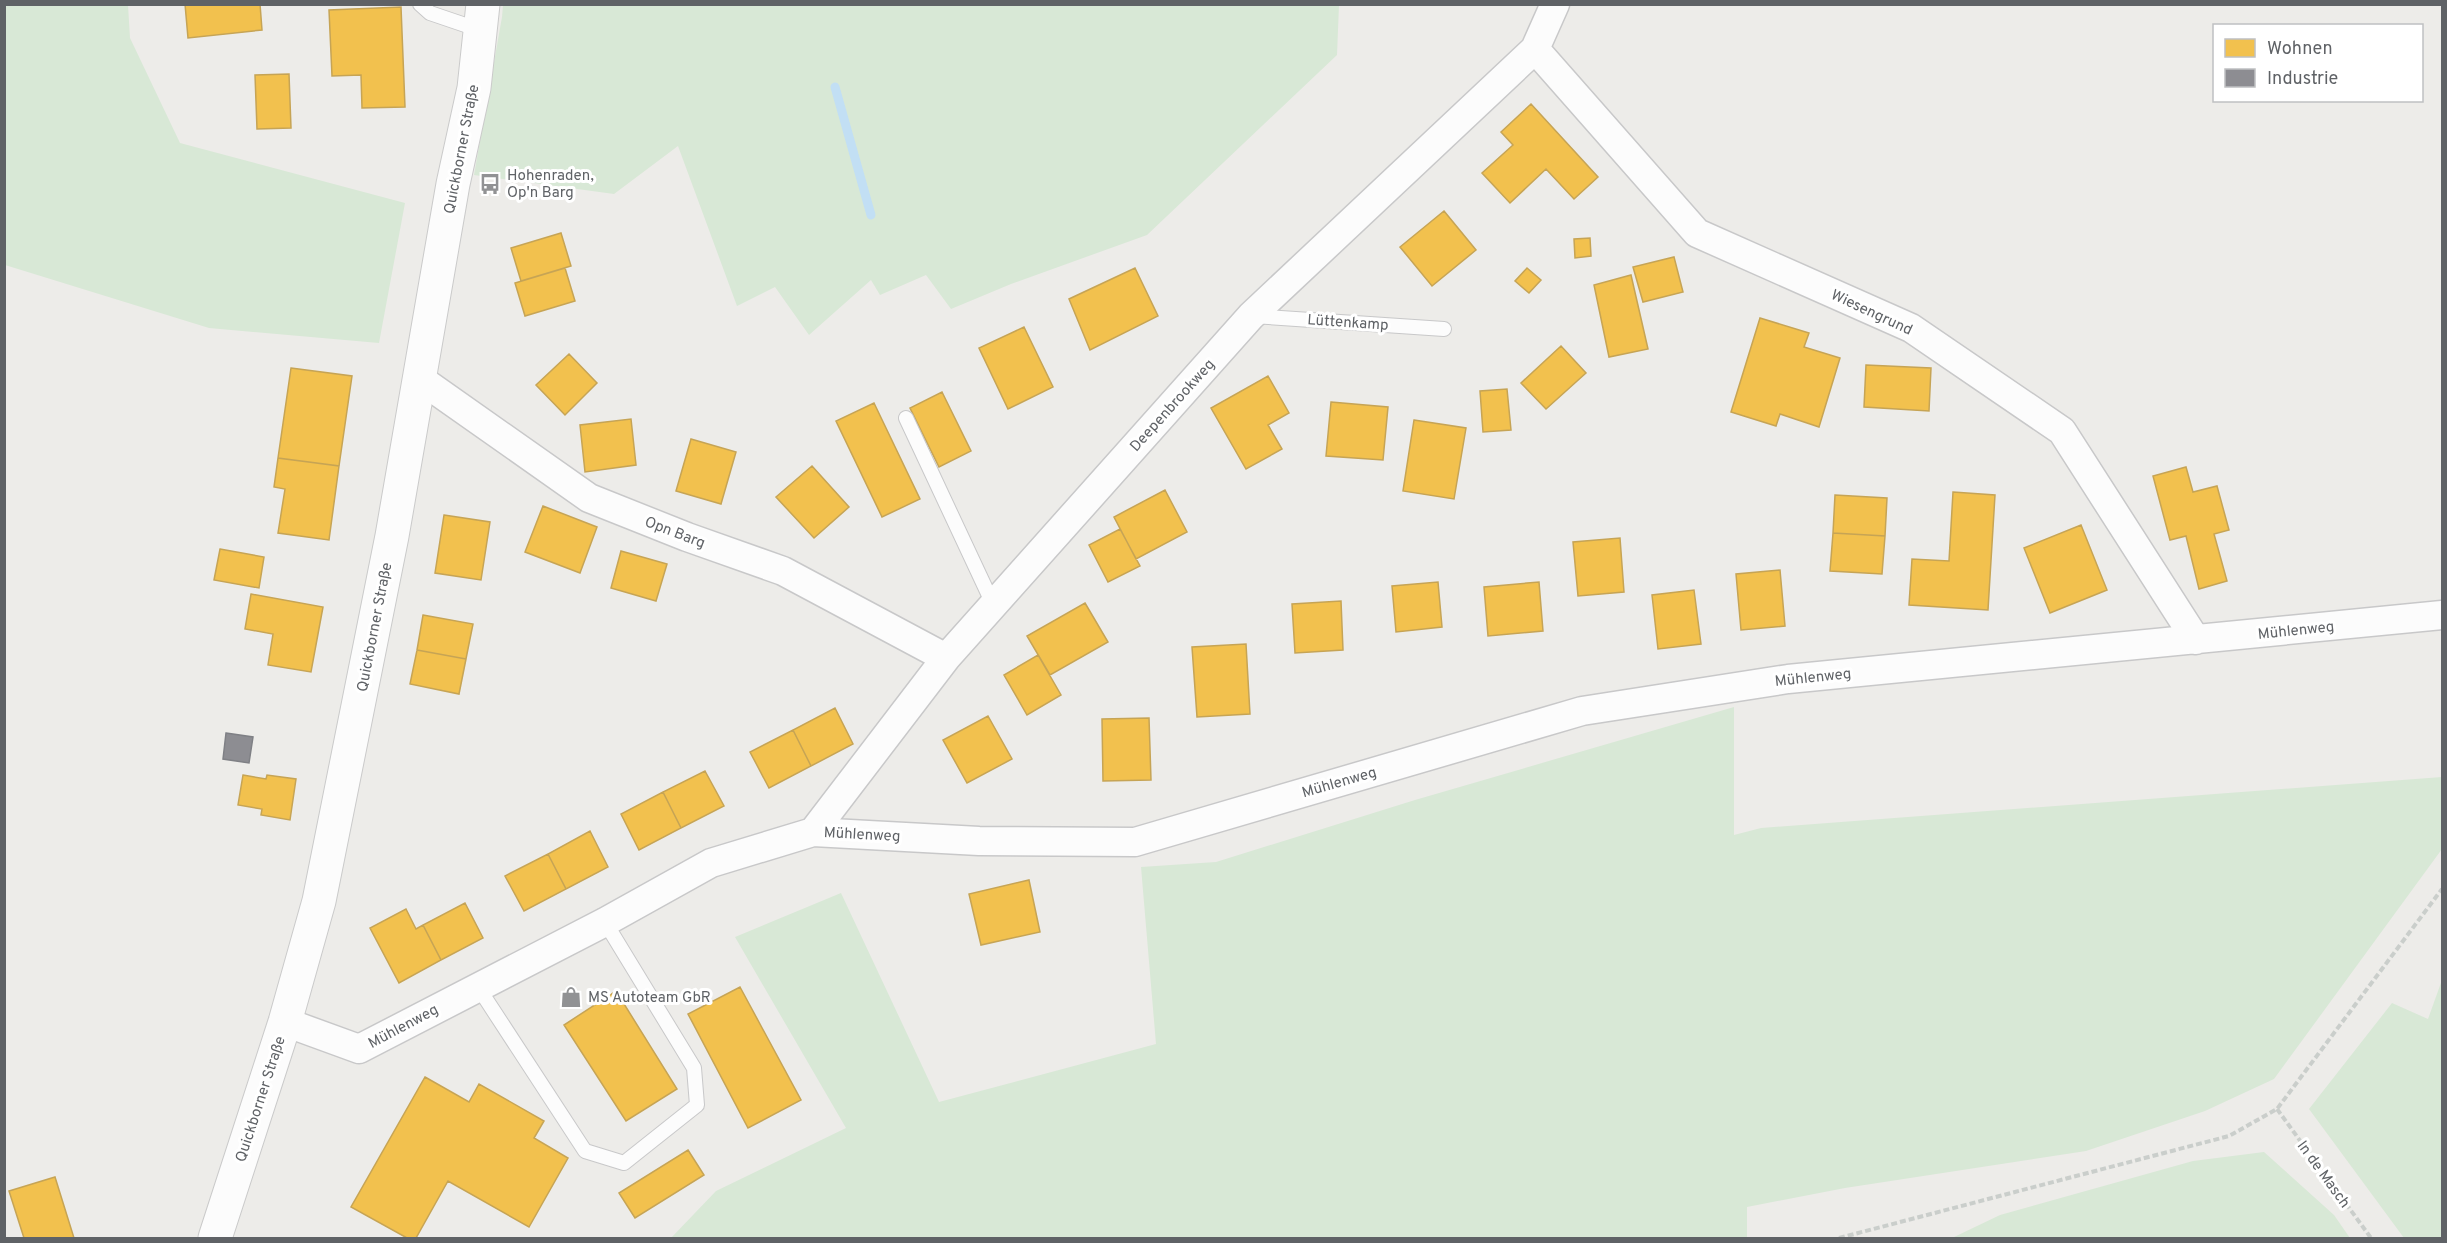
<svg xmlns="http://www.w3.org/2000/svg" width="2447" height="1243" font-family="Overpass,sans-serif">
	<rect width="100%" height="100%" fill="#edece9"/>
	<path fill="#d8e8d6" d="M4 5H128L130 38 180 143 405 203 379 343 209 328 5 265Z
		M503 5H1339L1337 55 1147 235 1011 284 951 309 926 275 880 295 871 280 809 335 775 287 737 306 678 146 614 194 474 175 502 17Z
		M1734 707V835L1761 828 2442 777V849L2274 1079 2205 1111 2086 1151 1845 1188 1747 1207V1238H671L716 1191 846 1128 735 937 841 893 939 1102 1156 1044 1141 867 1216 862 1415 800Z
		M2442 980V1238H2404L2309 1109 2392 1003 2428 1019Z
		M2264 1152 2334 1215 2350 1238H1952L2000 1215 2193 1161Z"/>
	<path fill="#f2c14e" stroke="#c6a455" stroke-width="1.5" d="M185 4H260L262 30 188 38Z
		M401 7 405 107 362 108 361 75 332 76 329 10Z
		M289 74 291 128 257 129 255 75Z
		M1531 104 1598 177 1574 199 1546 169 1510 203 1482 173 1513 145 1501 132Z
		M1444 211 1476 250 1432 286 1400 247Z
		M561 233 571 266 521 281 511 248Z
		M1590 238 1591 256 1575 258 1574 239Z
		M1674 257 1683 292 1643 302 1633 267Z
		M565 268 575 301 525 316 515 283Z
		M1135 268 1158 316 1090 350 1069 299Z
		M1527 268 1541 280 1529 293 1515 281Z
		M1631 275 1648 349 1609 357 1594 285Z
		M1760 318 1809 333 1804 347 1840 358 1819 427 1780 414 1776 426 1731 412Z
		M1024 327 1053 387 1008 409 979 348Z
		M1561 346 1586 373 1546 409 1521 383Z
		M569 354 597 383 565 415 536 385Z
		M1866 365 1931 368 1929 411 1864 407Z
		M291 368 352 376 339 466 278 458Z
		M1268 376 1289 413 1268 425 1282 449 1246 469 1211 408Z
		M1507 389 1511 430 1483 432 1480 391Z
		M942 392 971 451 939 467 910 408Z
		M1331 402 1388 407 1383 460 1326 456Z
		M874 403 920 499 882 517 836 421Z
		M631 419 636 465 585 472 580 425Z
		M1414 420 1466 428 1454 499 1403 491Z
		M691 439 736 452 721 504 676 491Z
		M278 458 339 466 329 540 278 533 285 489 274 487Z
		M812 466 849 507 814 538 776 497Z
		M2186 467 2193 492 2217 486 2229 530 2214 534 2227 581 2199 589 2186 536 2170 540 2153 476Z
		M1165 490 1187 532 1136 559 1114 517Z
		M1953 492 1995 495 1988 610 1909 605 1912 559 1949 561Z
		M1835 495 1887 498 1885 536 1833 533Z
		M543 506 597 527 580 573 525 552Z
		M444 515 490 522 481 580 435 573Z
		M2081 525 2107 590 2050 613 2024 548Z
		M1120 529 1140 566 1108 582 1089 545Z
		M1833 533 1885 536 1882 574 1830 571Z
		M1620 538 1624 592 1578 596 1573 542Z
		M220 549 264 557 259 588 214 580Z
		M621 551 667 564 656 601 611 588Z
		M1780 570 1785 626 1741 630 1736 574Z
		M1438 582 1442 627 1396 632 1392 586Z
		M1539 582 1543 631 1488 636 1484 587Z
		M1694 590 1701 644 1658 649 1652 595Z
		M251 594 323 607 311 672 268 665 273 634 245 629Z
		M1341 601 1343 650 1295 653 1292 604Z
		M1085 603 1108 642 1050 675 1027 636Z
		M423 615 473 624 466 659 417 650Z
		M1246 644 1250 714 1197 717 1192 647Z
		M417 650 466 659 459 694 410 684Z
		M1038 655 1061 695 1027 715 1004 675Z
		M835 708 853 744 811 766 793 730Z
		M988 716 1012 759 967 783 943 740Z
		M1149 718 1151 780 1103 781 1102 719Z
		M793 730 811 766 769 788 750 752Z
		M705 771 724 806 681 828 663 792Z
		M243 775 266 779 267 775 296 779 290 820 261 815 262 809 238 805Z
		M663 792 681 828 639 850 621 814Z
		M590 831 608 867 566 889 548 854Z
		M548 854 566 889 524 911 505 876Z
		M1029 880 1040 932 981 945 969 894Z
		M465 903 483 938 441 960 423 925Z
		M406 909 416 929 423 925 441 960 399 983 370 928Z
		M740 987 801 1100 748 1128 688 1014Z
		M616 991 677 1089 626 1121 564 1025Z
		M425 1077 469 1102 479 1084 544 1121 534 1138 568 1158 529 1227 448 1181 416 1238H407L351 1207Z
		M688 1150 704 1175 635 1218 619 1193Z
		M55 1177 74 1238H24L9 1191Z"/>
	<path fill="#8d8d92" stroke="#7f8085" stroke-width="1.5" d="M226 733 253 737 249 763 223 759Z"/>
	<g fill="none" stroke-linecap="round" stroke-linejoin="round">
		<path stroke="#c2dff4" stroke-width="9" d="M835 87 871 215"/>
		<defs>
			<path id="service" d="M420 4 430 13 480 30
				M1253 316 1444 329
				M906 418 993 604
				M478 987 585 1151 624 1163 697 1105 694 1068 605 922"/>
			<path id="minor" d="M1535 49 1697 233 1911 328 2062 431 2196 640
				M420 379 589 498 687 537 783 571 946 658
				M813 832 946 658 1251 316 1535 49 1555 4
				M285 1022 359 1049 605 922 711 863 813 832 979 841 1135 842 1582 711 1788 679 2442 615"/>
			<path id="secondary" d="M215 1238 285 1022 319 901 392 536 453 184 474 88 483 4"/>
		</defs>
		<use href="#service" stroke="#c8c8c9" stroke-width="16"/>
		<use href="#minor" stroke="#c8c8c9" stroke-width="31"/>
		<use href="#secondary" stroke="#cacaca" stroke-width="35"/>
		<path stroke="#cacecb" stroke-width="4" stroke-dasharray="6 3" stroke-linecap="butt" d="M2277 1109 2371 1238
			M1839 1238 2229 1136 2277 1109 2442 889"/>
		<use href="#service" stroke="#fcfcfc" stroke-width="14"/>
		<use href="#minor" stroke="#fcfcfc" stroke-width="28"/>
		<use href="#secondary" stroke="#fcfcfc" stroke-width="33"/>
	</g>
	<defs>
		<symbol id="bus-bare" viewBox="-9 -9 18 18"><path d="M-5-6H5V4H4V6H2V4H-2V6H-4V4H-5ZM-3.5-4V0h7V-4ZM-3.5 1.2v1.5H-2V1.2ZM2 1.2v1.5H3.5V1.2Z" fill="#919294" stroke="#fff" stroke-width="2.5" paint-order="stroke"/></symbol>
		<symbol id="shop-bare" viewBox="-9 -9 18 18"><path d="M-5-2.5h2.3a2.7 3.5 0 0 1 5.4 0H5L5.5 6h-11ZM-1.5-2.5h3a1.5 2.3 0 0 0-3 0Z" fill="#919294" stroke="#fff" stroke-width="2.5" paint-order="stroke"/></symbol>
	</defs>
	<g fill-rule="evenodd">
		<use href="#bus-bare" x="475" y="169" width="30" height="30"/>
		<use href="#shop-bare" x="556" y="982" width="30" height="30"/>
	</g>
	<g text-anchor="middle" stroke-width="6" stroke-linejoin="round" paint-order="stroke">
		<g font-size="15" fill="#5f6266" stroke="#fff">
			<text transform="translate(461 149) rotate(-79)" y="5">Quickborner Straße</text>
			<text transform="translate(1872 312) rotate(25)" y="5">Wiesengrund</text>
			<text transform="translate(1348 322) rotate(4)" y="5">Lüttenkamp</text>
			<text transform="translate(1172 405) rotate(-48)" y="5">Deepenbrookweg</text>
			<text transform="translate(675 532) rotate(21)" y="5">Opn Barg</text>
			<text transform="translate(374 627) rotate(-79)" y="5">Quickborner Straße</text>
			<text transform="translate(2296 630) rotate(-6)" y="5">Mühlenweg</text>
			<text transform="translate(1813 677) rotate(-6)" y="5">Mühlenweg</text>
			<text transform="translate(1339 782) rotate(-16)" y="5">Mühlenweg</text>
			<text transform="translate(862 834) rotate(3)" y="5">Mühlenweg</text>
			<text transform="translate(403 1026) rotate(-28)" y="5">Mühlenweg</text>
			<text transform="translate(260 1099) rotate(-72)" y="5">Quickborner Straße</text>
			<text transform="translate(2324 1174) rotate(54)" y="5">In de Masch</text>
		</g>
		<g font-size="15" fill="#5f6266" stroke="#fff" text-anchor="start">
			<text x="507" y="180">Hohenraden,<tspan x="507" dy="17">Op'n Barg</tspan></text>
			<text x="588" y="1002">MS Autoteam GbR</text>
		</g>
	</g>
	<rect width="2447" height="1243" fill="none" stroke="#5f6266" stroke-width="12"/>
	<rect x="2213" y="24" width="210" height="78" fill="#ffffff" stroke="#bfc0c2" stroke-width="1.5"/>
	<rect x="2225" y="39" width="30" height="18" fill="#f2c14e" stroke="#bfc0c2" stroke-width="1.5"/>
	<text x="2267" y="54" font-size="18" fill="#5f6266">Wohnen</text>
	<rect x="2225" y="69" width="30" height="18" fill="#8d8d92" stroke="#bfc0c2" stroke-width="1.5"/>
	<text x="2267" y="84" font-size="18" fill="#5f6266">Industrie</text>
</svg>
